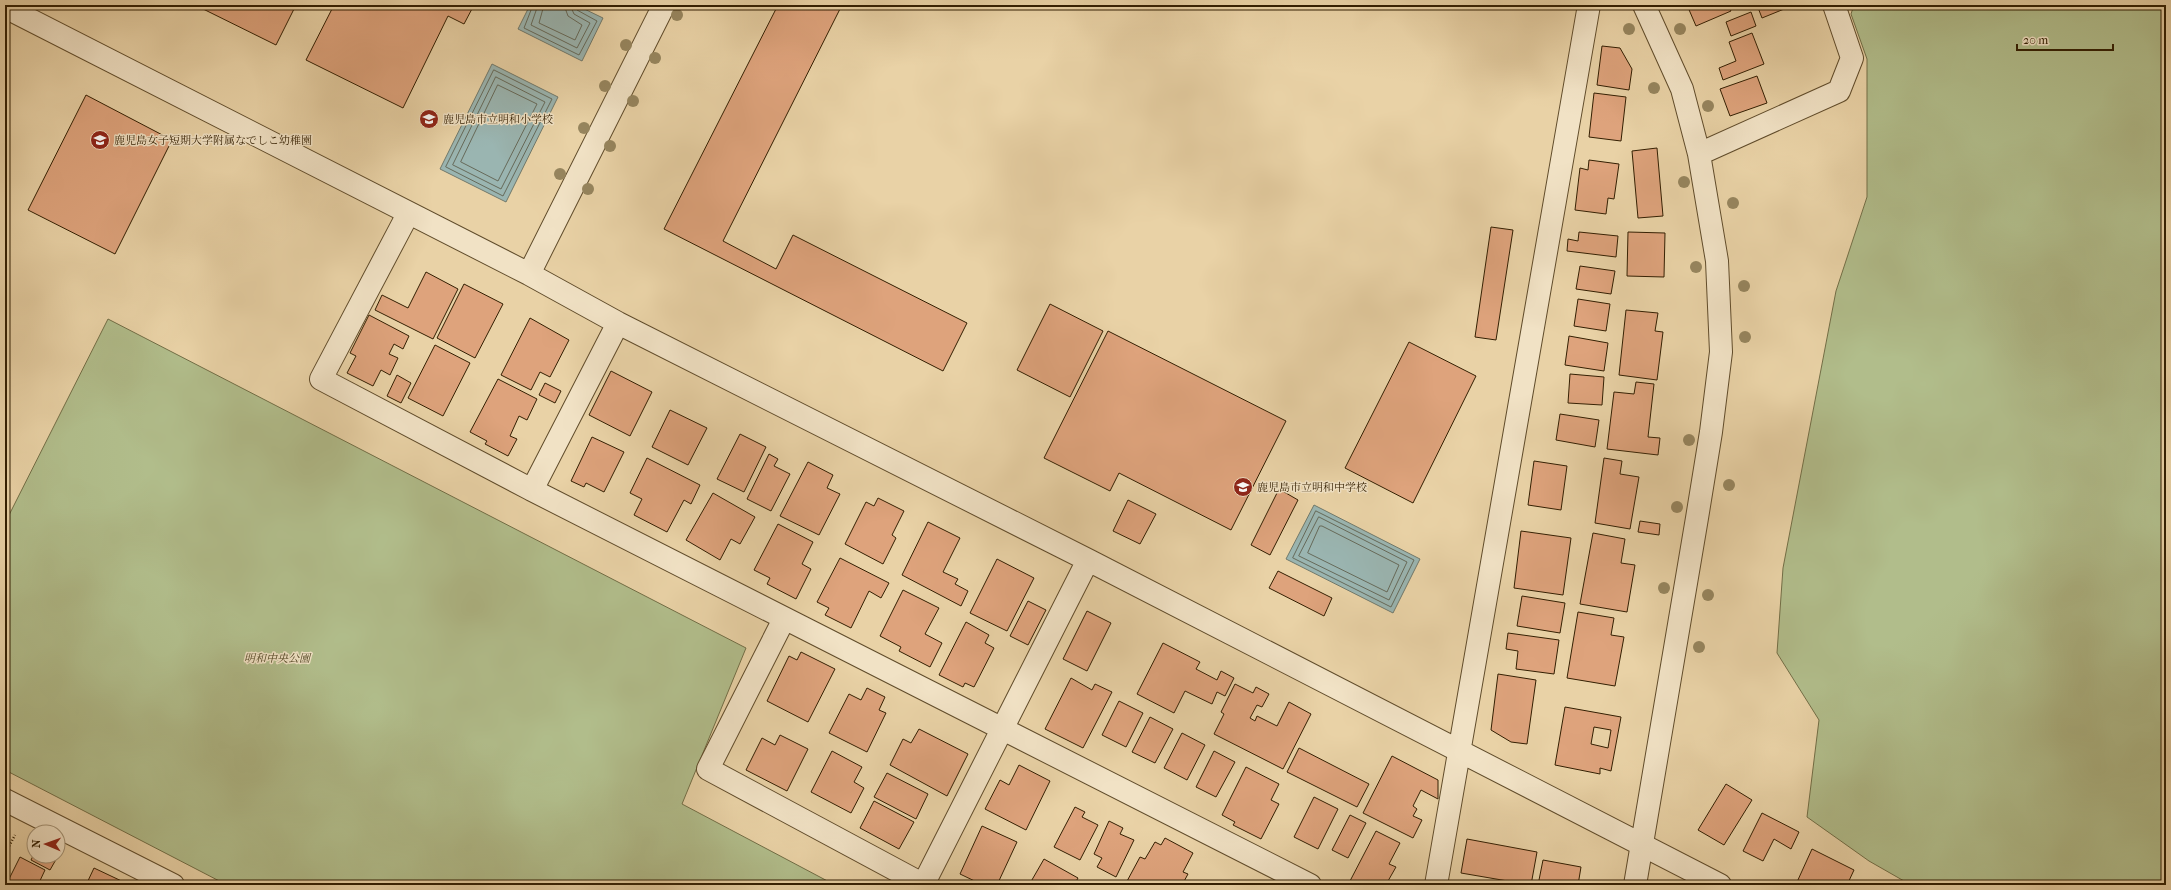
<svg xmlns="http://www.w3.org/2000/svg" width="2171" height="890" font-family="'IM FELL French Canon','Noto Serif JP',serif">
	<rect width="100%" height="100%" fill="#e9d2a6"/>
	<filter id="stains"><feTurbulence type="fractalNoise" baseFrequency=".005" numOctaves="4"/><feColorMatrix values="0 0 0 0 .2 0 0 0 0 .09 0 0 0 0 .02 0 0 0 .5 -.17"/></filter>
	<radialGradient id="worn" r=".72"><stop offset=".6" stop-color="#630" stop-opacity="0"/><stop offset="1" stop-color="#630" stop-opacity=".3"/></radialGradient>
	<path fill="#b1bd8b" stroke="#726e46" d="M1854 5H2166V885H1911L1869 861 1807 817 1819 720 1777 653 1783 568 1836 291 1867 197V59L1851 14Z
		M108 319 746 648 682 804 835 885H227L5 770V523Z"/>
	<path fill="#9ab5b1" stroke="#71796b" d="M530 5H576L603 18 582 61 518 29Z
		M492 64 558 97 506 202 440 169Z
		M1314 505 1420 559 1393 613 1286 559Z"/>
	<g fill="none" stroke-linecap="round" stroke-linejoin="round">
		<path stroke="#666a5a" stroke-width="1" d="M533 5 524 28 579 55 597 21 577 10 575 5
			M538 5 531 25 577 48 590 23 574 14 570 5
			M544 5 539 23 575 40 582 25 568 16 564 5
			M494 70 552 99 503 196 446 167Z
			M496 77 545 102 501 189 453 165Z
			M498 85 537 104 498 181 461 162Z
			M1316 511 1414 560 1391 607 1293 558Z
			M1319 517 1407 562 1389 600 1299 556Z
			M1320 526H1322L1399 565 1387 592 1308 553Z"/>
	</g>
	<path fill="#dea37c" stroke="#331f02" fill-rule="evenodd" d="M195 5H296L276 45Z
		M334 5H474L464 24 448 16 403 108 306 60Z
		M778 5H842L723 241 776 269 793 235 967 323 943 371 664 229Z
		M1687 5H1728L1731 11 1696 26Z
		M1757 5H1794L1762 18Z
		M1751 12 1756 26 1731 36 1726 22Z
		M1752 33 1764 64 1723 80 1719 68 1736 61 1729 42Z
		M1602 46 1620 48 1632 69 1629 90 1597 85Z
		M1757 76 1767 103 1730 116 1720 89Z
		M1594 93 1626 97 1621 141 1589 137Z
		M86 95 172 140 115 254 28 210Z
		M1657 148 1663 216 1638 218 1632 151Z
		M1589 160 1619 164 1614 199 1608 198 1606 214 1575 210 1580 168 1588 170Z
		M1491 227 1513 230 1496 340 1475 337Z
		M1579 232 1618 236 1616 257 1567 251 1568 239 1578 241Z
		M1628 232 1665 233 1664 277 1627 276Z
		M1580 266 1615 271 1611 294 1576 289Z
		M426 272 458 289 433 339 375 310 382 295 408 308Z
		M464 284 503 304 475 358 437 338Z
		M1578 299 1610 304 1606 331 1574 326Z
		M1050 304 1103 331 1070 397 1017 370Z
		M1626 310 1658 313 1655 331 1663 332 1657 380 1619 375Z
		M369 315 409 336 403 349 394 344 389 354 398 358 390 375 381 370 373 386 347 373 356 356 350 353Z
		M530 318 569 340 550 377 540 372 531 390 501 375Z
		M1108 331 1286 421 1231 530 1119 473 1110 491 1044 458Z
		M1569 336 1608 343 1604 371 1565 365Z
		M1409 342 1476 376 1413 503 1345 468Z
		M435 345 470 363 443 416 408 398Z
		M611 371 652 392 630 436 589 415Z
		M1570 374 1604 377 1602 405 1568 403Z
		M397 375 411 383 401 403 387 396Z
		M498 379 537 399 527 420 519 416 510 436 517 439 508 456 485 444 487 441 470 432Z
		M1636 382 1654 384 1648 437 1660 438 1658 455 1607 449 1614 392 1634 394Z
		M545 383 561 391 555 403 539 395Z
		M670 410 707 428 688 465 652 447Z
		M1560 414 1599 420 1595 447 1556 440Z
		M740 434 766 447 744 492 717 479Z
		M592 437 624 452 604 492 586 483 584 487 571 481Z
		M769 454 778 459 774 466 790 474 771 511 747 499Z
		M647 458 700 485 691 504 684 500 667 532 634 515 642 499 630 493Z
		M1604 458 1622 461 1620 474 1639 477 1630 529 1595 523Z
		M1534 461 1567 466 1561 510 1528 505Z
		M808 462 833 475 827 488 840 494 819 535 780 516Z
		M1279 489 1298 500 1270 555 1251 545Z
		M713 493 755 517 740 544 731 539 720 560 686 540Z
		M878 498 904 511 892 535 896 538 883 564 845 544 866 502 874 506Z
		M1128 500 1156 514 1140 544 1113 531Z
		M1640 521 1660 524 1659 535 1638 532Z
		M928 522 960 538 943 572 958 579 955 584 968 591 961 606 902 575Z
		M778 524 813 542 802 564 811 569 796 599 767 584 770 578 754 570Z
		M1521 531 1571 538 1563 595 1514 588Z
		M1593 533 1625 539 1621 563 1635 565 1627 612 1580 604Z
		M840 558 889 583 881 598 869 591 851 628 825 615 829 608 817 602Z
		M997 559 1034 578 1007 631 970 613Z
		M1278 571 1332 598 1324 616 1269 588Z
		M903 590 939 608 925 634 942 643 930 667 899 651 901 647 880 636Z
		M1522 596 1565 603 1560 633 1517 626Z
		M1028 601 1046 610 1028 645 1010 636Z
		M1087 611 1111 623 1087 671 1063 659Z
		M1578 612 1614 618 1611 635 1624 637 1615 686 1567 678Z
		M966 622 989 635 985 643 994 648 974 687 965 683 963 687 939 675Z
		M1508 633 1559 640 1554 674 1516 669 1518 651 1506 649Z
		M1163 643 1200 662 1196 669 1217 680 1221 671 1234 678 1225 696 1217 692 1212 704 1185 691 1174 713 1137 694Z
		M801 652 835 669 808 722 767 701 789 656 797 660Z
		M1498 674 1536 680 1527 744 1511 742 1491 730Z
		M1071 678 1092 690 1095 684 1112 692 1083 748 1045 729Z
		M1235 684 1253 693 1256 687 1269 694 1262 707 1257 705 1250 718 1255 721 1257 716 1277 726 1289 702 1311 714 1283 769 1214 734 1224 714 1221 712Z
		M867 688 885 697 879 710 886 713 867 752 829 733 849 694 861 700Z
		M1119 701 1143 713 1126 747 1102 735Z
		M1565 707 1621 717 1611 771 1600 768V774L1555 765ZM1594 727 1611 730 1608 748 1591 744Z
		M1150 717 1173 729 1155 763 1132 752Z
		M919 729 968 754 947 796 890 765 903 739 911 743Z
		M1182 733 1205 745 1187 780 1164 768Z
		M780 735 808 749 787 791 746 770 762 738 775 745Z
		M1299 748 1369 784 1357 807 1287 772Z
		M832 751 862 767 854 782 864 788 851 813 811 792Z
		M1214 751 1235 762 1216 797 1196 787Z
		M1392 756 1438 780V799L1421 790 1413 806 1417 809 1413 816 1422 820 1413 838 1363 813Z
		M1019 765 1050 781 1026 830 985 809 1000 780 1009 785Z
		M1246 767 1279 784 1271 800 1279 804 1261 839 1233 825 1235 822 1222 815Z
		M887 773 928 794 916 819 874 797Z
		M1726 784 1752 800 1724 845 1698 830Z
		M1314 797 1338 809 1318 849 1294 837Z
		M874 801 914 822 899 849 860 828Z
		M1075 807 1085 812 1082 817 1098 825 1080 860 1054 847Z
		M1762 813 1799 832 1791 849 1774 839 1763 861 1743 851Z
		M1350 815 1366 823 1348 858 1332 850Z
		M1109 821 1123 828 1120 834 1134 840 1116 877 1097 867 1102 858 1094 854Z
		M982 826 1017 842 997 885H983L960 874Z
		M1376 831 1400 843 1389 864 1396 867 1388 881 1395 885H1358L1350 881Z
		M1165 838 1193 853 1183 872 1188 874 1182 885 1177 883 1176 885H1129L1126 883 1140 857 1145 859 1155 842 1161 845Z
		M1467 839 1537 852 1531 885 1461 873Z
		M1812 849 1854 870 1847 885H1803L1797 882Z
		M34 854V856H58L50 870 31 860Z
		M20 857 45 870 38 885H6Z
		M1044 859 1078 878 1074 885H1029Z
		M1543 860 1581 867 1578 885H1538Z
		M94 868 130 885H86Z"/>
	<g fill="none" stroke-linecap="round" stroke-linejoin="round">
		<defs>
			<path id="minor" d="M5 7 529 274 618 323 1088 560 1720 885
				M1699 154 1839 91 1852 58 1834 5
				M408 214 321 379 532 490
				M529 274 664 5
				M618 323 532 490 1310 885
				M784 619 708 769 924 885
				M5 800 173 885
				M923 885 1088 560
				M1436 885 1589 5
				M1635 885 1697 518 1711 432 1721 352 1717 261 1699 154 1682 89 1644 5"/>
		</defs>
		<use href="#minor" stroke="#604c2b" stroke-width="24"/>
		<path stroke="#331f02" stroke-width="2.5" stroke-dasharray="1 2" stroke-linecap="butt" d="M5 854 15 835"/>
		<use href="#minor" stroke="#f1e2c5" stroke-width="22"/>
	</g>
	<g fill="#96855e">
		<circle cx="677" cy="15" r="6"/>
		<circle cx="1629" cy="29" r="6"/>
		<circle cx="1680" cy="29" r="6"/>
		<circle cx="626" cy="45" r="6"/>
		<circle cx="655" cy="58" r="6"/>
		<circle cx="605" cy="86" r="6"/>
		<circle cx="1654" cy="88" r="6"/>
		<circle cx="633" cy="101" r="6"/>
		<circle cx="1708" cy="106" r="6"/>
		<circle cx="584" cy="128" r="6"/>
		<circle cx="610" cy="146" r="6"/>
		<circle cx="560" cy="174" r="6"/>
		<circle cx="1684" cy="182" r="6"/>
		<circle cx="588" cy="189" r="6"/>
		<circle cx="1733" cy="203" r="6"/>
		<circle cx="1696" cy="267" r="6"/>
		<circle cx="1744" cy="286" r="6"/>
		<circle cx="1745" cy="337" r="6"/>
		<circle cx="1689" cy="440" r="6"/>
		<circle cx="1729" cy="485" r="6"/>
		<circle cx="1677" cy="507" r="6"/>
		<circle cx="1664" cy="588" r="6"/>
		<circle cx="1708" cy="595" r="6"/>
		<circle cx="1699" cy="647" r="6"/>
	</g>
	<defs>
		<symbol id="school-disc" viewBox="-11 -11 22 22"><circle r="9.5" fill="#8f2418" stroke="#f1e2c5"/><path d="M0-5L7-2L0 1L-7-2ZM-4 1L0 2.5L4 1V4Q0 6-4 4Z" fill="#fff"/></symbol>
	</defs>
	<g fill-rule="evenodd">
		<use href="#school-disc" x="418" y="108" width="22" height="22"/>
		<use href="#school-disc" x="89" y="129" width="22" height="22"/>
		<use href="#school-disc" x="1232" y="476" width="22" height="22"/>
	</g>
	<g text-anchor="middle" stroke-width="3" stroke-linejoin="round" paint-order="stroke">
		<g font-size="11" fill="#331f02" stroke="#f1e2c5" text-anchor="start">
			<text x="443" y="123">鹿児島市立明和小学校</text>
			<text x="114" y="144">鹿児島女子短期大学附属なでしこ幼稚園</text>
			<text x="1257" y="491">鹿児島市立明和中学校</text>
		</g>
		<g font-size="11" font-style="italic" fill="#524624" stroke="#f1e2c5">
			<text x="277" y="662">明和中央公園</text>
		</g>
	</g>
	<rect width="2171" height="890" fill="none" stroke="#e9d2a6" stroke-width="20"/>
	<rect x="6" y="6" width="2159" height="878" fill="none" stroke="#331f02" stroke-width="2"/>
	<rect x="10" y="10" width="2151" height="870" fill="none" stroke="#331f02"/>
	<g transform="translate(46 844) rotate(272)"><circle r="19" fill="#f1e2c5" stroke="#a59477"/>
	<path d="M0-3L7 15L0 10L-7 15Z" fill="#8f2418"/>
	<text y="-6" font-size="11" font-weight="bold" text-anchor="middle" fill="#331f02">N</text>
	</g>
	<path d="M2017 44v6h96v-6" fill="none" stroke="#331f02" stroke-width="2"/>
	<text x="2023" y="44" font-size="12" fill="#331f02" stroke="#f1e2c5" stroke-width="3" paint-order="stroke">20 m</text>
	<rect width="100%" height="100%" filter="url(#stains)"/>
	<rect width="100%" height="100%" fill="url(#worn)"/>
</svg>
